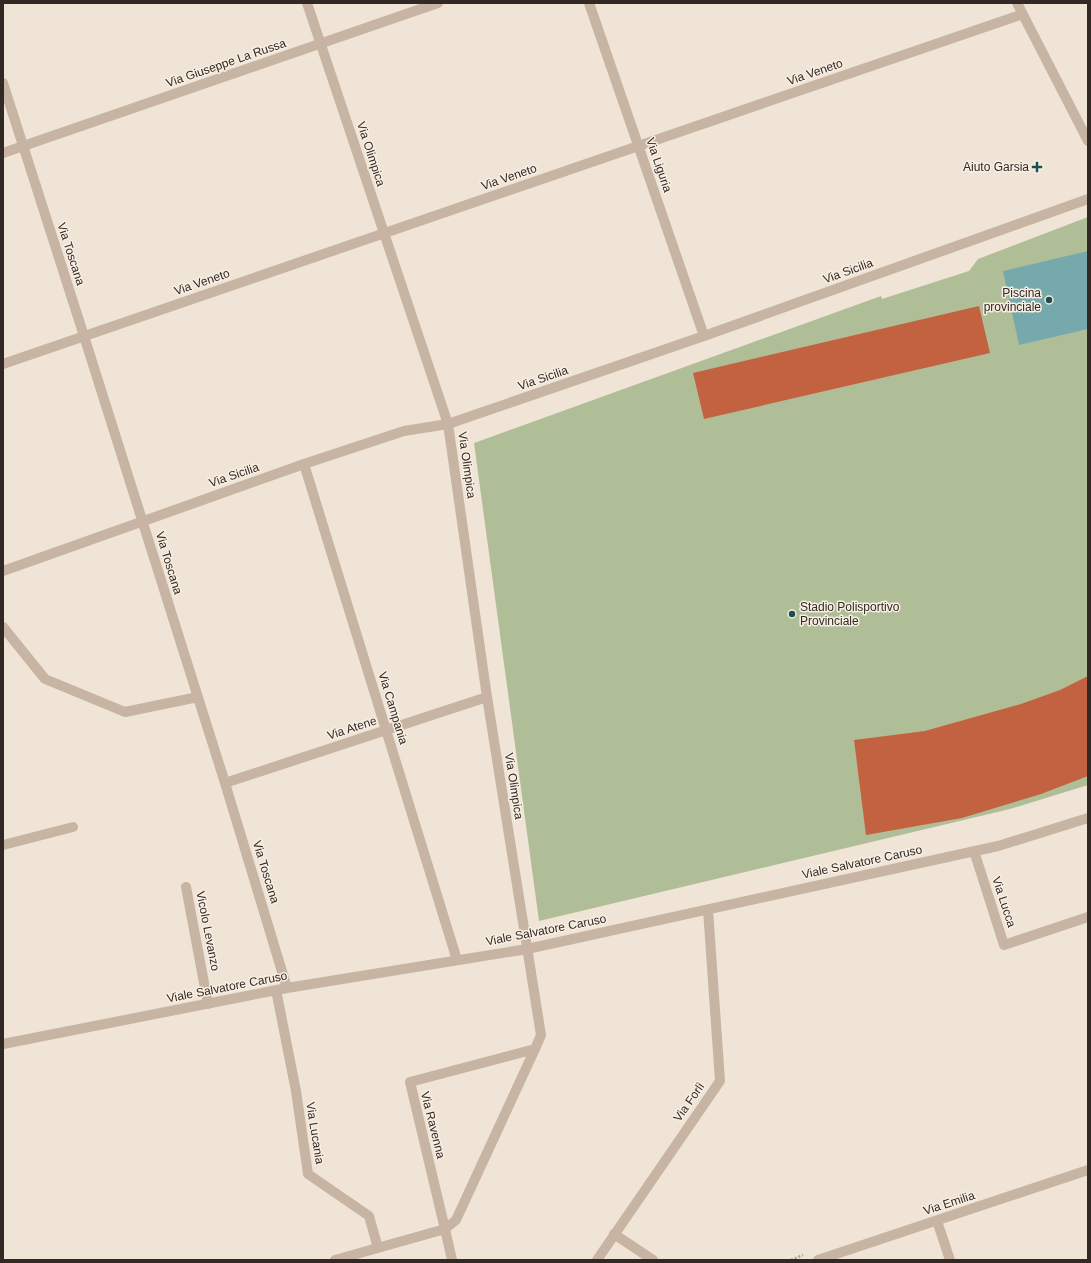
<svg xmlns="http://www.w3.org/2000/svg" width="1091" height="1263" font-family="Arial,sans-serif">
	<rect width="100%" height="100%" fill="#f0e4d6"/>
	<path fill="#b0be97" d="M1088 217V785L1010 809 539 921 474 443 881 296 882 299 969 271 978 259Z"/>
	<path fill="#76a9ac" d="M1088 251V329L1019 345 1003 271Z"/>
	<path fill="#c36241" d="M979 306 990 353 704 419 693 373Z
		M1088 676V776L1041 794 962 818 866 835 854 740 925 731 1021 704 1060 690Z"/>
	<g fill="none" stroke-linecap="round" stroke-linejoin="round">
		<path stroke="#b29e8d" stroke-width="2.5" stroke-dasharray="2 2" stroke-linecap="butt" d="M791 1260 803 1255"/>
		<path stroke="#c7b4a3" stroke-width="10" d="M307 3 448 424 487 697 541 1035 535 1049 456 1220 445 1229 452 1260
			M589 3 704 336
			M1017 3 1088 141
			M3 83 84 336 225 783 287 988
			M3 153 438 3
			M3 364 1023 14
			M304 464 457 960
			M3 571 304 464 404 431 448 424 704 336 1088 199
			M3 627 45 679 125 712 198 697
			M225 783 487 697
			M3 845 73 827
			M974 851 1004 945 1088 917
			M186 887 208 1004
			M276 990 296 1091 308 1174 369 1216 378 1248
			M3 1044 287 988 527 949 998 846 1088 818
			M937 1221 950 1260
			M614 1234 653 1260
			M335 1260 445 1229 410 1082 535 1049
			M597 1260 720 1081 708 910
			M818 1260 1088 1170"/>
	</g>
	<g fill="#1c4e52" stroke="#f8eee2" stroke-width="1.5">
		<path d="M1035 161h4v4h4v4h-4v4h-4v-4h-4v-4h4z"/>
		<circle cx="1049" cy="300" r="4"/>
		<circle cx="792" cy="614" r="4"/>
	</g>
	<g text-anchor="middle" stroke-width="3" stroke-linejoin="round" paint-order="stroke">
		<g font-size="12" fill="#322925" stroke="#f8eee2">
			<text transform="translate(226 63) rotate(-19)" y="4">Via Giuseppe La Russa</text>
			<text transform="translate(815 72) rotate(-19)" y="4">Via Veneto</text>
			<text transform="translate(371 154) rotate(72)" y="4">Via Olimpica</text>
			<text transform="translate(659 165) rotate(71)" y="4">Via Liguria</text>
			<text transform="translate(509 177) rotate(-19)" y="4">Via Veneto</text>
			<text transform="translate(71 254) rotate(72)" y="4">Via Toscana</text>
			<text transform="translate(848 271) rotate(-20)" y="4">Via Sicilia</text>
			<text transform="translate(202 282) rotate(-19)" y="4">Via Veneto</text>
			<text transform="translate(543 378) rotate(-19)" y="4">Via Sicilia</text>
			<text transform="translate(467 465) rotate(82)" y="4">Via Olimpica</text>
			<text transform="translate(234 475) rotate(-19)" y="4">Via Sicilia</text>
			<text transform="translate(169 563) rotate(73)" y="4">Via Toscana</text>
			<text transform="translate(393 708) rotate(73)" y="4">Via Campania</text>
			<text transform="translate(352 728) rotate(-18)" y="4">Via Atene</text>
			<text transform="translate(514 786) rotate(81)" y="4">Via Olimpica</text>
			<text transform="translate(862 862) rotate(-12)" y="4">Viale Salvatore Caruso</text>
			<text transform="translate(266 872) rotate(73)" y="4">Via Toscana</text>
			<text transform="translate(1004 902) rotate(72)" y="4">Via Lucca</text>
			<text transform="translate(546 930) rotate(-11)" y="4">Viale Salvatore Caruso</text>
			<text transform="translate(208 931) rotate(79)" y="4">Vicolo Levanzo</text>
			<text transform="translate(227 987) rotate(-11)" y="4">Viale Salvatore Caruso</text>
			<text transform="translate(689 1102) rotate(-55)" y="4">Via Forlì</text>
			<text transform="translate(433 1125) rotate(76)" y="4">Via Ravenna</text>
			<text transform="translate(315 1133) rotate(81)" y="4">Via Lucania</text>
			<text transform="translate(949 1203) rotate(-18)" y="4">Via Emilia</text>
		</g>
		<g font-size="12" fill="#322925" stroke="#f8eee2" text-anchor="end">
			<text x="1029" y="171">Aiuto Garsia</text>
			<text x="1041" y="297">Piscina<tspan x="1041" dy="14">provinciale</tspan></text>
			<text x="800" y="611" text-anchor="start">Stadio Polisportivo<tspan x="800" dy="14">Provinciale</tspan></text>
		</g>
	</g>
	<rect width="1091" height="1263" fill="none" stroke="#322925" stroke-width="8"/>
</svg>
